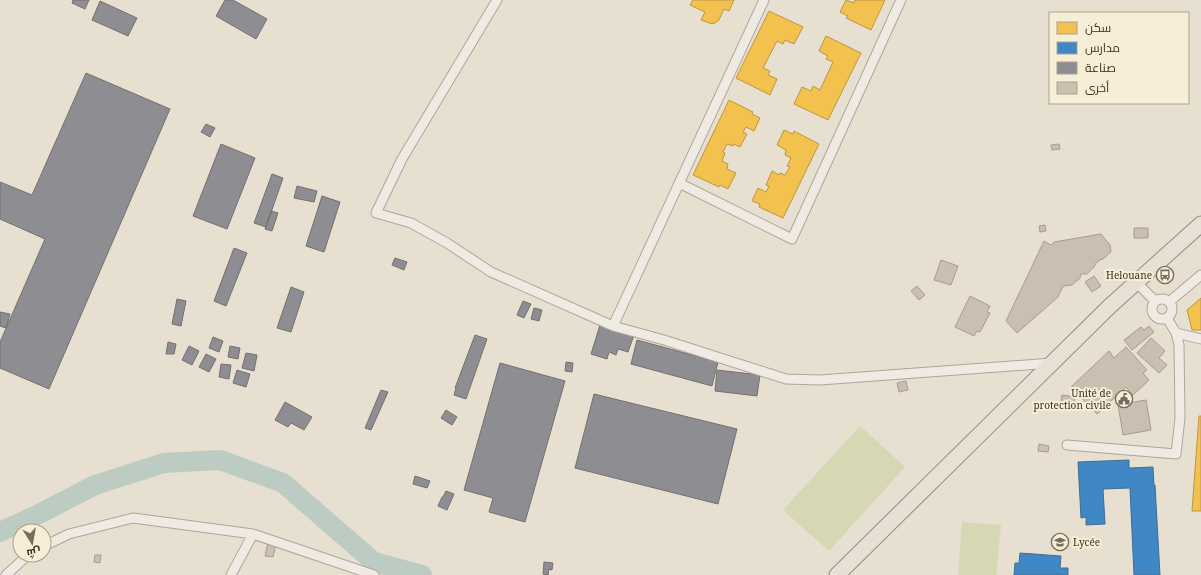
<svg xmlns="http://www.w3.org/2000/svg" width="1201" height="575" font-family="'Noto Serif',Cairo,serif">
	<rect width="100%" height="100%" fill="#e7e0d1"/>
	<path fill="#d6d7b3" d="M860 426 905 467 829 551 783 510Z
		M962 522 1001 525 996 575H958Z"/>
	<path fill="#f2c14e" stroke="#bc9540" d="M693 0H734L729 11 724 9 719 20 715 23 712 24 701 20 705 12 690 5Z
		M846 0 854 3 855 0H885L871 30 846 18 848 16 840 12Z
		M769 11 803 27 794 44 785 40 783 44 777 41 763 68 770 71 768 75 777 79 770 95 736 78Z
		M826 36 861 53 828 120 794 104 802 87 811 91 813 86 820 90 833 62 826 59 828 56 819 51Z
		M729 100 753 112 752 114 760 118 754 131 746 127 743 132 747 134 740 147 734 144 733 146 727 144 723 152 725 153 722 161 728 164 727 169 736 173 728 189 720 185 719 187 693 175Z
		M784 130 793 134 794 131 819 144 783 218 759 207 760 204 752 201 758 188 766 192 769 186 766 185 772 171 779 175 780 173 785 175 790 167 787 166 791 158 785 155 786 150 777 145Z
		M1201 298V330H1192L1187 310Z
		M1199 416H1201V511H1192Z"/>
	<path fill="#3f88c5" stroke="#3e6d94" d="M1129 460V468L1153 467 1154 485H1155L1160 575H1134L1130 488 1103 489 1105 524 1086 525V517L1081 518 1078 462Z
		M1020 553 1061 556 1060 568H1068V575H1014L1015 563H1019Z"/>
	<path fill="#8d8d92" stroke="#757070" d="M73 0H89L85 9 72 3Z
		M225 0H233L267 19 256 39 216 16Z
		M100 1 137 18 128 36 92 20Z
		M86 73 170 109 49 389 0 368V342L45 239 0 219V182L32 195Z
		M206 124 215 128 210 137 201 132Z
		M221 144 255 158 227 229 193 216Z
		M272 174 283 178 266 227 254 223Z
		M297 186 317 191 314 202 294 198Z
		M322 196 340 202 324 252 306 246Z
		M271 211 278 213 272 231 265 229Z
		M234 248 247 253 226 306 214 301Z
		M395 258 407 262 404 270 392 265Z
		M291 287 304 292 291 332 277 328Z
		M177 299 186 301 181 326 172 324Z
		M523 301 531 304 524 318 517 315Z
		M534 308 542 310 539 321 531 319Z
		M0 312 10 314 6 328 0 326Z
		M600 325 634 335 628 352 618 349 616 355 609 352 607 359 591 354Z
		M475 335 487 339 466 399 454 395 456 388H455Z
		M213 337 223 341 219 352 209 348Z
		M637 340 718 362 712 386 631 364Z
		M168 342 176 344 174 354H166Z
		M189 346 199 351 192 365 182 360Z
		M230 346 240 348 238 359 228 357Z
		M246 353 257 355 254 371 242 368Z
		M206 354 216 359 209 372 199 367Z
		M566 362 573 363 572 372 565 371Z
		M500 363 565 381 525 522 489 512 493 498 464 490Z
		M221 364 231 365 229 379 219 377Z
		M237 370 250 374 246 387 233 383Z
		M717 370 760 375 757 396 715 391Z
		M381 390 388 392 371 430 365 428Z
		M594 394 737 429 718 504 575 468Z
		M285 402 312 417 304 430 291 423 288 427 275 420Z
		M446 410 457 417 452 425 441 418Z
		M415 476 430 481 427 488 413 484Z
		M446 491 454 494 447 510 438 506 442 497H443Z
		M544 562 553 563 552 570 549 569 548 575 543 574Z"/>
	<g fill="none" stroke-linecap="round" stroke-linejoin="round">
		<path stroke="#bcccc2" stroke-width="20" d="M0 532 39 514 95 485 164 463 220 460 283 483 374 562 422 575"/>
	</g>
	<path fill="#cbbfb2" stroke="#a89c90" d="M1059 144 1060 149 1052 150 1051 145Z
		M1045 225 1046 231 1040 232 1039 226Z
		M1134 228H1148V238H1134Z
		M1101 234 1110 245 1111 252 1103 259 1100 260 1096 263 1094 267 1087 274H1081L1080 278 1072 285 1063 286 1058 297 1017 333 1006 321 1044 241 1051 245 1054 242Z
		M941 260 958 266 951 285 934 280Z
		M1094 276 1101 286 1092 292 1085 282Z
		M917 286 925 295 919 300 911 291Z
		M970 296 990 306 987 312 990 313 980 332 977 331 974 336 955 327Z
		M1149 326 1154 332 1132 350 1124 340 1141 327 1144 330Z
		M1151 338 1165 351 1159 358 1167 365 1159 373 1137 353Z
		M1126 347 1147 370 1143 373 1149 380 1133 395 1126 387 1097 414 1071 387 1109 351 1114 358Z
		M906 381 908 390 899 392 897 383Z
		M1062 395 1075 397 1073 410 1060 408Z
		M1117 398H1122L1123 404 1146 400 1151 430 1123 435Z
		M1039 444 1049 446 1048 452 1038 451Z
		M268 542 276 544 273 557 265 556Z
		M95 555H101L100 563 94 562Z"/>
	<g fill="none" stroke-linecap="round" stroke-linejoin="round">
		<defs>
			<path id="street" d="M497 0 402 159 376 213 411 223 447 243 491 272 613 326 664 340 786 379 820 380 943 371 1052 363
				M679 183 792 239 901 0
				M1136 282 1155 301
				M1152 309a10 10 0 1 1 20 0a10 10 0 1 1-20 0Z
				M1169 302 1201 275
				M1167 318 1176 333 1201 339
				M613 326 764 0
				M1067 445 1176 454 1180 418 1179 345 1176 333
				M44 546 69 534 133 518 253 534 374 575
				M6 575 28 555
				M231 575 253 534"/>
			<path id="primary" d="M837 575 1110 306 1201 224"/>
		</defs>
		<use href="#street" stroke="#ada599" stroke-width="11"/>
		<use href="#primary" stroke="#928b80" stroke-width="17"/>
		<use href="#street" stroke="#efebe3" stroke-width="9"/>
		<use href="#primary" stroke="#e6e1d4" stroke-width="15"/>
	</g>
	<defs>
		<symbol id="bus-ring" viewBox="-11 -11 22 22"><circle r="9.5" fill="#f7eed8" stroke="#786c5e" stroke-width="1.5"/><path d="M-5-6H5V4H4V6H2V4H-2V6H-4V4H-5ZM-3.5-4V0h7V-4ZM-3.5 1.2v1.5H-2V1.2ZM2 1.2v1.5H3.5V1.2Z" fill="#786c5e"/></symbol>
		<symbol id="civic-ring" viewBox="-11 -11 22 22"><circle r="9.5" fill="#f7eed8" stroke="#786c5e" stroke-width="1.5"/><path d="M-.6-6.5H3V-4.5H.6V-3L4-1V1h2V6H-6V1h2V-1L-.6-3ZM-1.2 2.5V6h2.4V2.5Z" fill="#786c5e"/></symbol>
		<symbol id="school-ring" viewBox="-11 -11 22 22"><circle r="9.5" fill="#f7eed8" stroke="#786c5e" stroke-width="1.5"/><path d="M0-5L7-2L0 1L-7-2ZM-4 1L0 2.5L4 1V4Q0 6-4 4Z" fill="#786c5e"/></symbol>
	</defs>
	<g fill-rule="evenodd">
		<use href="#bus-ring" x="1155" y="265" width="20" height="20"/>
		<use href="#civic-ring" x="1114" y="389" width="20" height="20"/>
		<use href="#school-ring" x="1050" y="532" width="20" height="20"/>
	</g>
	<g text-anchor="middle" stroke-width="4" stroke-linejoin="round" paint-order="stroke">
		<g font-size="10" fill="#3d2e20" stroke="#f7eed8" text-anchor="end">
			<text x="1152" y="279">Helouane</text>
			<text x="1111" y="397">Unité de<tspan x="1111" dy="12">protection civile</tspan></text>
			<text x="1073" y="546" text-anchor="start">Lycée</text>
		</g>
	</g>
	<rect x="1049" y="12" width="140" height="92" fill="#f7eed8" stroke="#ada18e"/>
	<rect x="1057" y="22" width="20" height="12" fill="#f2c14e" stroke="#ada18e"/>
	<text x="1085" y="32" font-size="12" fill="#3d2e20">سكن</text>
	<rect x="1057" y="42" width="20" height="12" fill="#3f88c5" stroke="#ada18e"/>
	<text x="1085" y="52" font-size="12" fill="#3d2e20">مدارس</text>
	<rect x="1057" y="62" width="20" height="12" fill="#8d8d92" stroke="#ada18e"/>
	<text x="1085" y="72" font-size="12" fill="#3d2e20">صناعة</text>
	<rect x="1057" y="82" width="20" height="12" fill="#cbbfb2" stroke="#ada18e"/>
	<text x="1085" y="92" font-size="12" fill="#3d2e20">أخرى</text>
	<g transform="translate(32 543) rotate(169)"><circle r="19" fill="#f7eed8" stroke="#ada18e"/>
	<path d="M0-3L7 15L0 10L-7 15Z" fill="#786c5e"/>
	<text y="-6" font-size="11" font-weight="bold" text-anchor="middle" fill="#3d2e20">ش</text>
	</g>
</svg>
